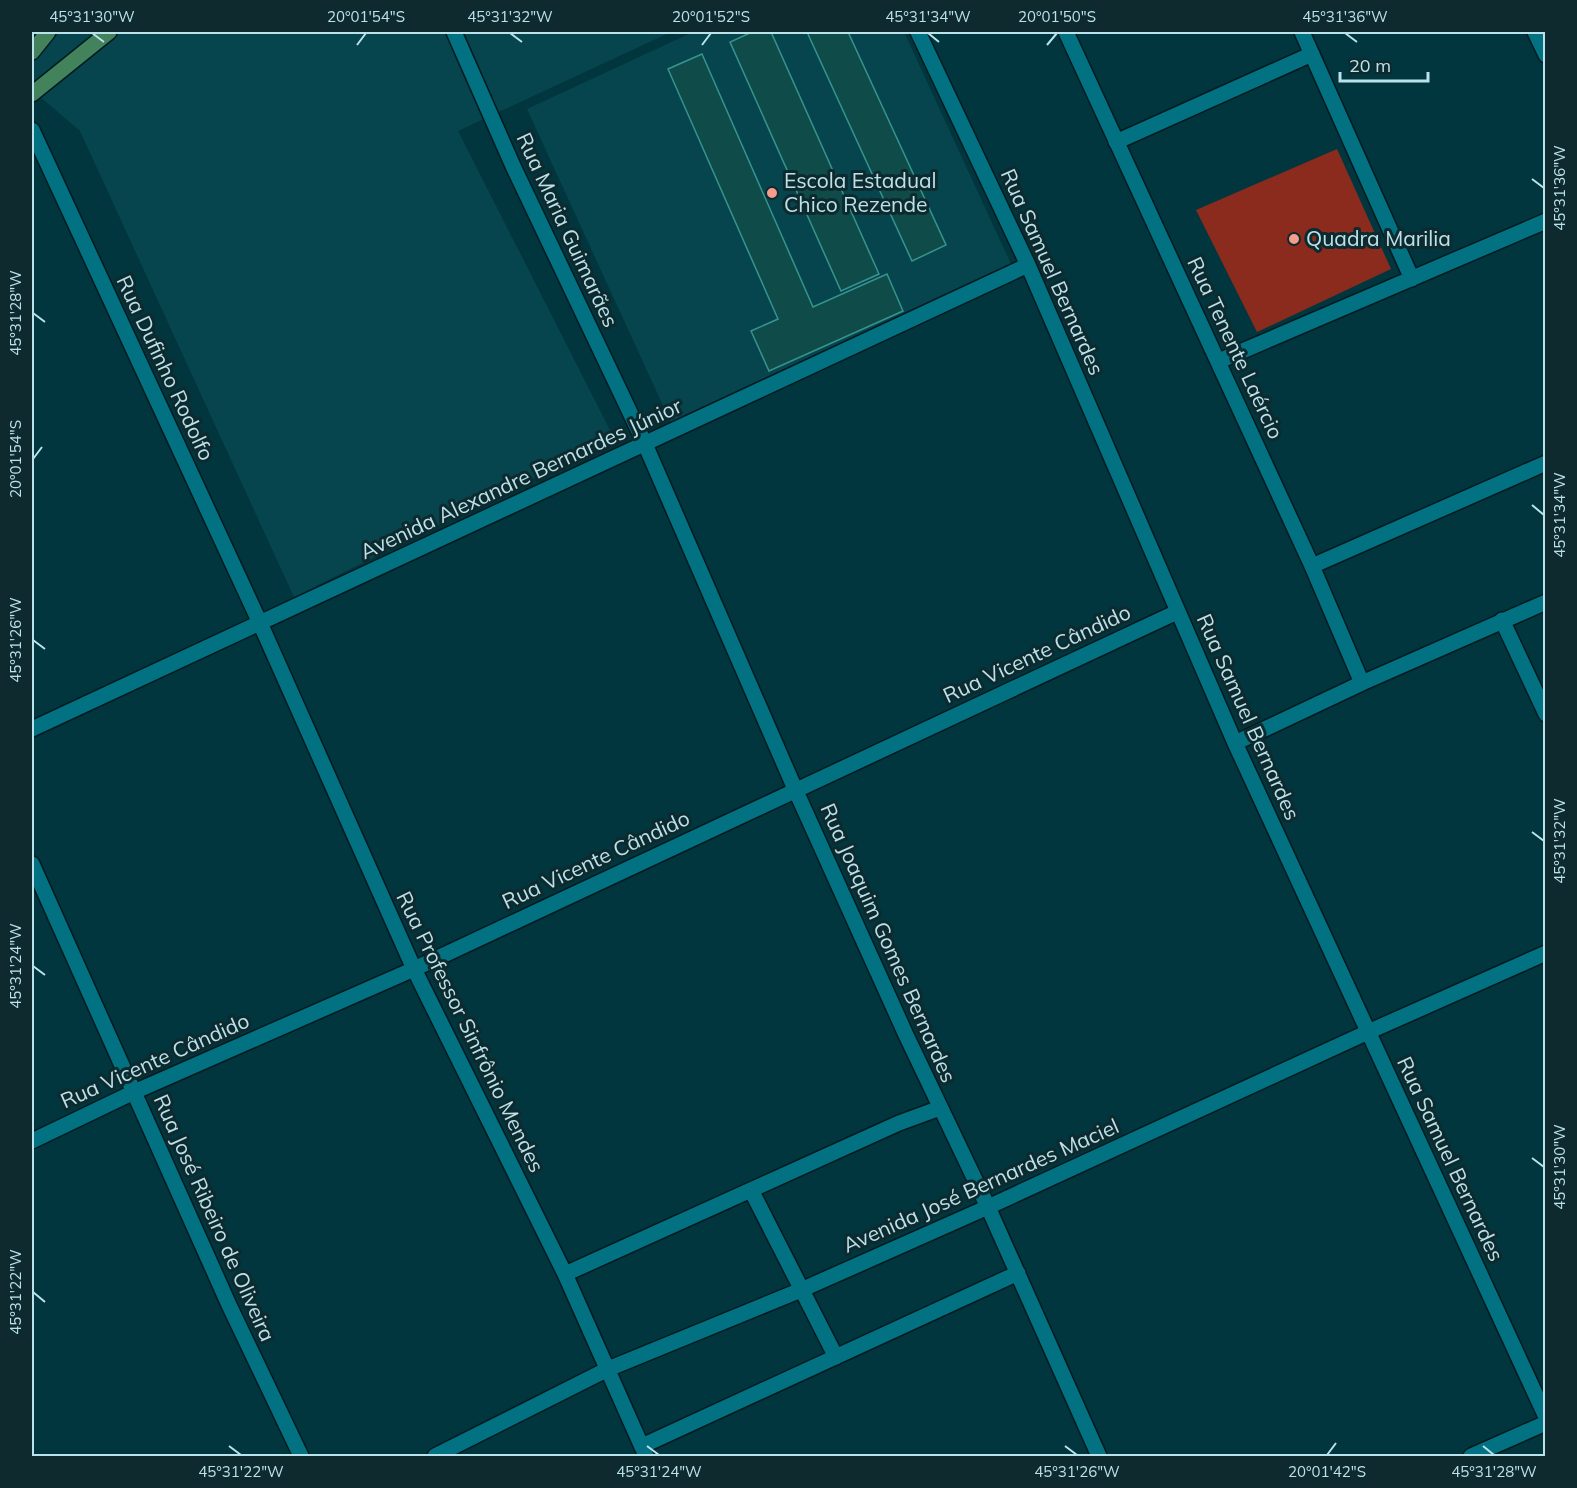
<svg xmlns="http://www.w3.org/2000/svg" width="1577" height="1488" font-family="Mulish,sans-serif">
	<rect width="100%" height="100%" fill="#01363e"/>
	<path fill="#07454e" d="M32 32H671L458 131 614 438 294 597 80 131 32 90Z
		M693 32H904L1017 277 677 436 527 109Z"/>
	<path fill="#8b2b1d" d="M1337 149 1391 269 1257 332 1196 210Z"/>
	<path fill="#0f4c49" stroke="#36948f" stroke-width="1.5" d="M752 32H771L879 274 841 291 730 42Z
		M807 32H848L946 245 912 261Z
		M702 54 813 307 887 274 903 311 769 371 751 331 778 319 668 69Z"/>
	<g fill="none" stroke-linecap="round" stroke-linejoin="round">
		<defs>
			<path id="street" d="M454 32 513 166 645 444 795 789 906 1035 988 1207 1099 1456
				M918 32 1028 265 1235 743 1546 1417
				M1066 32 1312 566 1362 683
				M1302 32 1412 279
				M1535 32 1546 55
				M32 130 260 623 414 969 565 1274 646 1456
				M1116 142 1312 54
				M1219 361 1546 221
				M1312 566 1546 463
				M1502 620 1546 714
				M32 729 1028 265
				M1235 743 1362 683 1546 602
				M32 864 229 1305 301 1456
				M32 1141 134 1092 414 969 1177 612
				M751 1190 836 1357
				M565 1274 899 1123 940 1108
				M642 1446 1018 1273
				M435 1456 608 1369 801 1290 988 1207 1368 1032 1546 953
				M1471 1456 1546 1423"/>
			<path id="secondary" d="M32 52 48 32
				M32 94 109 32"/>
		</defs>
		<use href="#street" stroke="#011b20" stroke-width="18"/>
		<use href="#secondary" stroke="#011b20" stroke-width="18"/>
		<use href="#street" stroke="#027181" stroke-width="15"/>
		<use href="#secondary" stroke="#42835b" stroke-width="15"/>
	</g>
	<path fill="none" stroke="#bae2ea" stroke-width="2" d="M92 33 104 42M510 33 522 42M928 33 939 42M1345 33 1357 42M357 45 366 33M702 45 711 33M1047 45 1057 33M1532 179 1544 188M33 313 45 322M33 459 42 447M1532 505 1544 515M33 640 45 649M1532 832 1544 841M33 966 45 975M1532 1158 1544 1167M33 1292 45 1302M229 1446 241 1455M647 1446 659 1455M1065 1446 1077 1455M1483 1446 1494 1455M1327 1455 1336 1443"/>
	<g fill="#f49d8d" stroke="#0e2a2f" stroke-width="2">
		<circle cx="772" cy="193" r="6"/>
		<circle cx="1294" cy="239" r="6"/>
	</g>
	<g text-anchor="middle" stroke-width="6" stroke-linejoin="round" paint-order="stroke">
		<g font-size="21" fill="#bae2ea" stroke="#0e2a2f" text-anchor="start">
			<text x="784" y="188">Escola Estadual<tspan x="784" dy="24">Chico Rezende</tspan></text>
			<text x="1306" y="246">Quadra Marilia</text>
		</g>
		<g font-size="21" fill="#bae2ea" stroke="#0e2a2f">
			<text transform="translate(567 230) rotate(65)" y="7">Rua Maria Guimarães</text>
			<text transform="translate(1052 272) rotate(66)" y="7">Rua Samuel Bernardes</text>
			<text transform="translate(1235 348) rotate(65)" y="7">Rua Tenente Laércio</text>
			<text transform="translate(165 368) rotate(65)" y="7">Rua Dufinho Rodolfo</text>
			<text transform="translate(521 479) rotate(-25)" y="7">Avenida Alexandre Bernardes Júnior</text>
			<text transform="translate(1037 654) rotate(-25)" y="7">Rua Vicente Cândido</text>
			<text transform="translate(1248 717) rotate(66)" y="7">Rua Samuel Bernardes</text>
			<text transform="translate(596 860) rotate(-25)" y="7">Rua Vicente Cândido</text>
			<text transform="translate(888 943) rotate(66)" y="7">Rua Joaquim Gomes Bernardes</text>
			<text transform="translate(470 1032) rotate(64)" y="7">Rua Professor Sinfrônio Mendes</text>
			<text transform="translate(155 1061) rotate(-24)" y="7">Rua Vicente Cândido</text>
			<text transform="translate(1450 1159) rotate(65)" y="7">Rua Samuel Bernardes</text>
			<text transform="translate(981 1186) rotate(-24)" y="7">Avenida José Bernardes Maciel</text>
			<text transform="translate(214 1218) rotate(66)" y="7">Rua José Ribeiro de Oliveira</text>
		</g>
	</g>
	<rect width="1577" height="1488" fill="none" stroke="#0e2a2f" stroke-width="66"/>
	<path d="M1340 72v9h88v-9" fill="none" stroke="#bae2ea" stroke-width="3"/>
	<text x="1349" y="72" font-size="18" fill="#bae2ea" stroke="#0e2a2f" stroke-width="4.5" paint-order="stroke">20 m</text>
	<rect x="33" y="33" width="1511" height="1422" fill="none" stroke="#bae2ea" stroke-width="2"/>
	<g font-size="15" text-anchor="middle" fill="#bae2ea">
		<text x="92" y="22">45°31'30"W</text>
		<text x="366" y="22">20°01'54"S</text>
		<text x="510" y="22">45°31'32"W</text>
		<text x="711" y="22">20°01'52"S</text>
		<text x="928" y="22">45°31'34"W</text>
		<text x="1057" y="22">20°01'50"S</text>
		<text x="1345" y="22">45°31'36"W</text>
		<text transform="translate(1560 188) rotate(-90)" y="5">45°31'36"W</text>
		<text transform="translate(16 313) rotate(-90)" y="5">45°31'28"W</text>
		<text transform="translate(16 459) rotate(-90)" y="5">20°01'54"S</text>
		<text transform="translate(1560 515) rotate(-90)" y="5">45°31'34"W</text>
		<text transform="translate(16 640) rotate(-90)" y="5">45°31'26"W</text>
		<text transform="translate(1560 841) rotate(-90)" y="5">45°31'32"W</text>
		<text transform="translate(16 966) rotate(-90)" y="5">45°31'24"W</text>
		<text transform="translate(1560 1167) rotate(-90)" y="5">45°31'30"W</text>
		<text transform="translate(16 1292) rotate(-90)" y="5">45°31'22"W</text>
		<text x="241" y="1477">45°31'22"W</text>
		<text x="659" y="1477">45°31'24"W</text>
		<text x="1077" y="1477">45°31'26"W</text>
		<text x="1327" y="1477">20°01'42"S</text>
		<text x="1494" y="1477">45°31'28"W</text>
	</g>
</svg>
